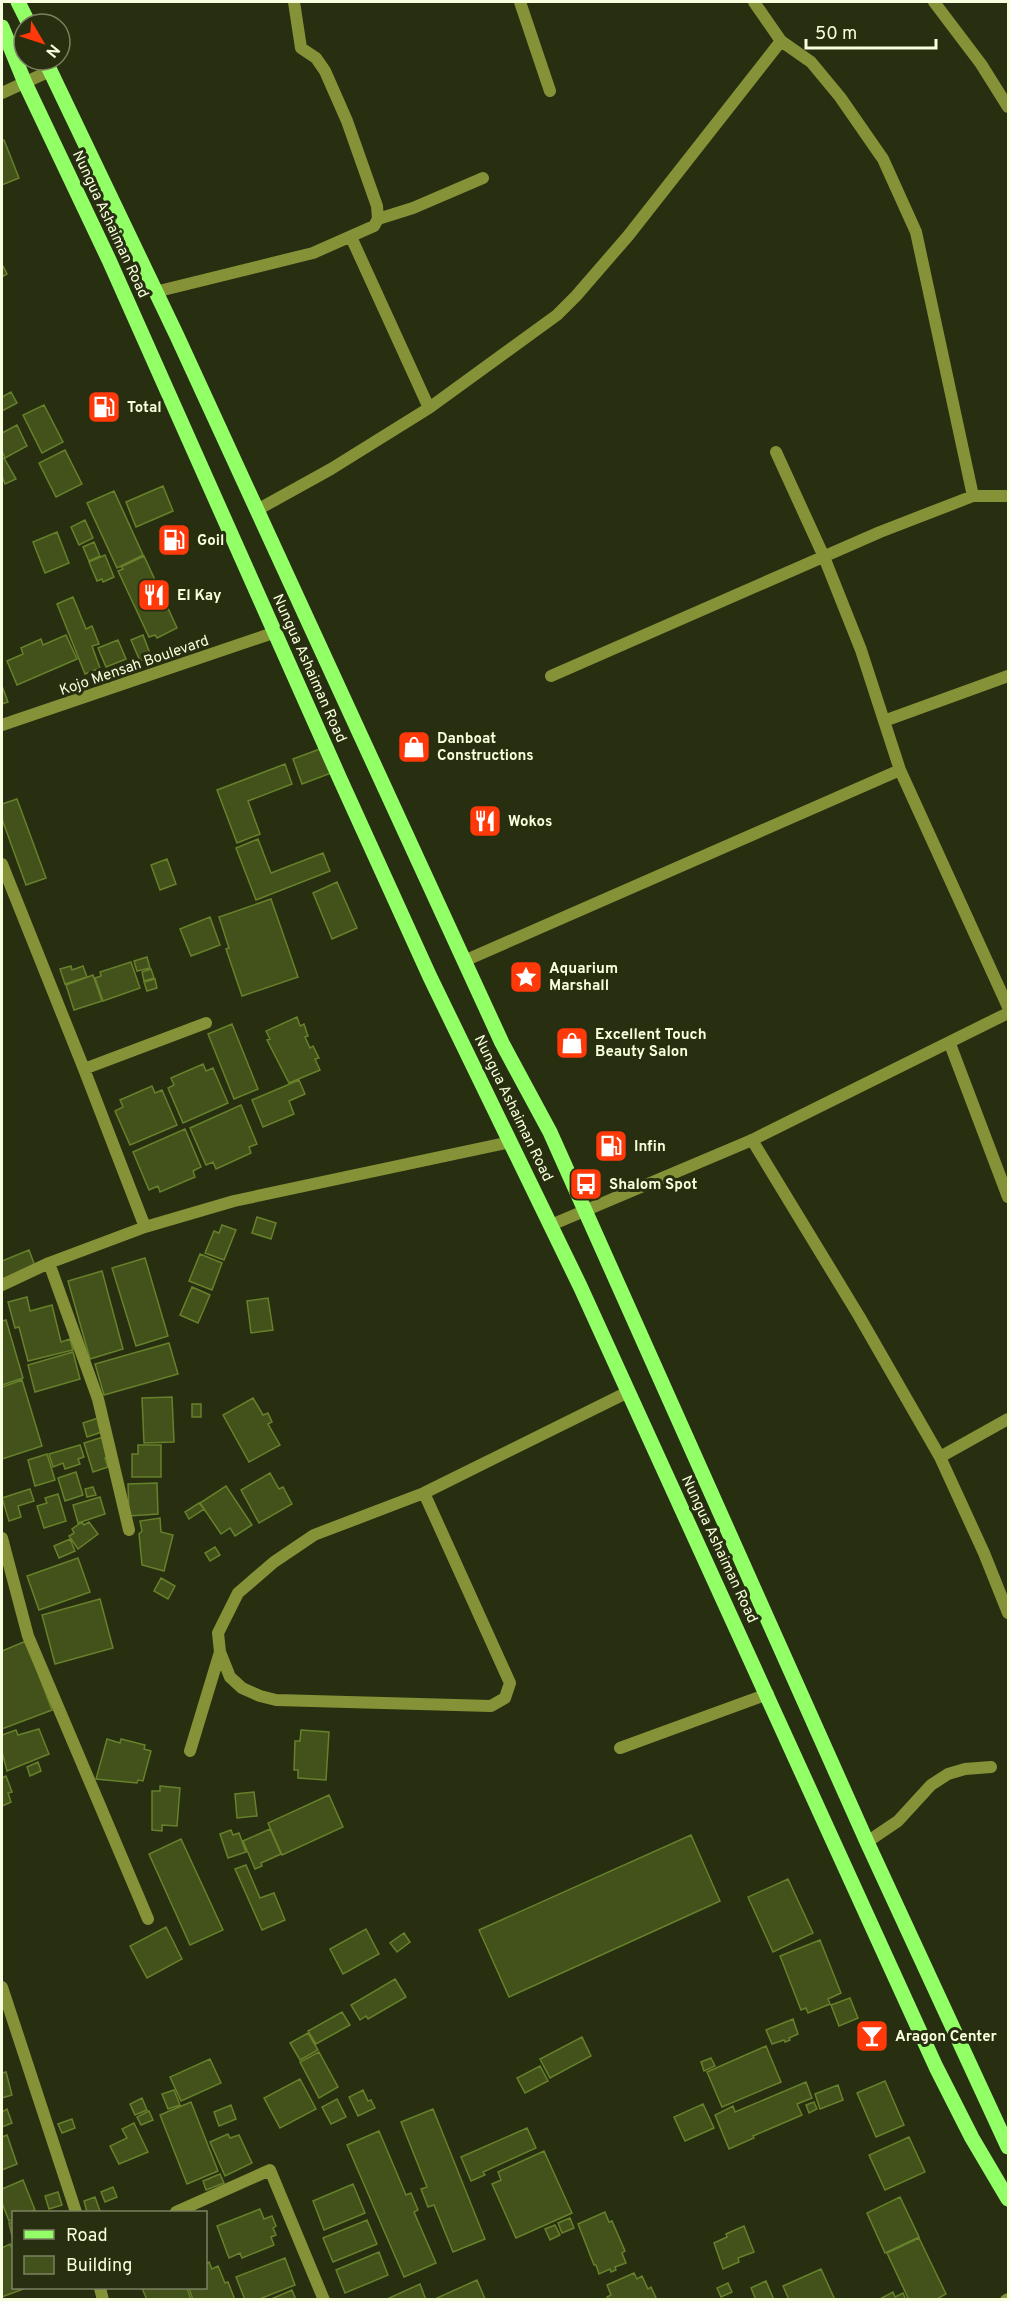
<svg xmlns="http://www.w3.org/2000/svg" width="1010" height="2301" font-family="Overpass,sans-serif">
	<rect width="100%" height="100%" fill="#272f10"/>
	<path fill="#42521a" stroke="#67802b" stroke-width="1.5" d="M4 140 19 178 2 185V141Z
		M2 266H3L7 274 2 277Z
		M11 392 17 403 2 411V397Z
		M44 405 63 442 42 453 23 415Z
		M17 425 27 446 5 458 2 451V433Z
		M65 450 82 484 56 497 39 463Z
		M4 458 16 479 5 484 2 476V459Z
		M163 486 173 511 136 527 126 502Z
		M114 491 143 555 117 568 87 503Z
		M85 520 93 538 79 545 71 527Z
		M57 532 69 563 45 573 33 542Z
		M94 542 100 556 89 561 83 547Z
		M105 555 114 577 103 582 102 579 97 581 89 562Z
		M144 556 177 628 157 638 155 635 149 637 118 571 123 569 121 567Z
		M73 597 86 629 92 626 99 644 92 646 100 668 85 674 57 604Z
		M66 635 77 659 17 685 7 661 23 654 21 648 41 639 43 645Z
		M143 635 151 656 140 661 131 640Z
		M118 640 126 659 106 667 98 648Z
		M2 686 8 702 2 704Z
		M325 747 331 773 302 784 293 759Z
		M285 764 292 784 248 801 260 834 237 843 217 790Z
		M17 799 46 878 26 885 2 819V804Z
		M258 839 271 873 323 853 330 871 256 900 236 848Z
		M167 859 176 884 160 890 151 865Z
		M337 882 357 928 332 939 313 893Z
		M271 899 298 977 242 996 226 949 229 948 219 917Z
		M210 917 220 945 191 956 180 929Z
		M147 957 150 968 137 971 134 961Z
		M131 962 140 988 103 1001 95 978 101 976 100 972Z
		M71 966 72 970 83 966 87 977 65 984 60 969Z
		M151 969 154 978 144 981 142 972Z
		M93 975 102 1001 74 1010 66 985Z
		M155 979 157 988 147 991 144 982Z
		M297 1017 300 1026 304 1024 308 1036 305 1037 310 1048 313 1046 319 1058 315 1059 320 1070 289 1083 267 1040 270 1039 266 1031Z
		M232 1024 258 1089 234 1099 208 1034Z
		M203 1064 206 1071 213 1068 228 1103 183 1123 168 1088 174 1085 171 1078Z
		M299 1080 305 1094 289 1101 294 1114 263 1127 252 1100Z
		M152 1086 155 1093 162 1090 177 1125 130 1145 115 1111 123 1107 120 1100Z
		M241 1105 257 1144 249 1147 251 1153 216 1169 213 1162 206 1165 190 1128Z
		M185 1129 201 1167 193 1171 195 1177 160 1192 158 1186 149 1190 133 1152Z
		M257 1217 276 1223 271 1239 252 1233Z
		M222 1225 236 1230 224 1260 205 1253 214 1231 219 1233Z
		M29 1250 35 1266 2 1280V1261Z
		M200 1254 222 1263 212 1290 189 1281Z
		M145 1258 168 1336 136 1346 112 1268Z
		M102 1271 123 1349 90 1359 68 1281Z
		M192 1287 210 1295 198 1323 180 1315Z
		M27 1297 30 1311 52 1305 61 1342 70 1339 73 1350 28 1361 19 1327 15 1328 8 1302Z
		M268 1298 273 1330 251 1333 247 1301Z
		M6 1320 23 1378 2 1385V1321Z
		M169 1343 178 1374 104 1395 95 1364Z
		M73 1352 80 1379 35 1392 28 1365Z
		M22 1380 42 1446 2 1459V1387Z
		M172 1397 174 1442 144 1443 142 1398Z
		M253 1398 263 1415 268 1413 272 1422 268 1424 280 1445 249 1462 223 1415Z
		M192 1404H201V1417H192Z
		M98 1418 102 1432 87 1437 83 1423Z
		M103 1437 109 1457 105 1458 108 1467 93 1472 84 1443Z
		M80 1445 84 1457 78 1459 80 1464 65 1469 63 1463 53 1467 49 1454Z
		M138 1445H161V1477H132V1454H138Z
		M47 1454 55 1480 35 1486 28 1460Z
		M76 1472 83 1495 65 1501 58 1478Z
		M270 1473 279 1489 283 1487 292 1504 259 1523 241 1490Z
		M157 1483 158 1514 129 1516 128 1484Z
		M226 1486 252 1525 235 1536 230 1528 221 1534 200 1503Z
		M93 1487 96 1495 87 1497 85 1489Z
		M30 1489 34 1501 18 1506 21 1517 9 1521 2 1498Z
		M58 1494 66 1521 44 1528 37 1506 47 1503 45 1498Z
		M100 1497 105 1514 78 1523 73 1505Z
		M199 1503 204 1509 189 1519 185 1512Z
		M160 1518 161 1532 173 1535 164 1571 142 1565 139 1534 142 1531 140 1521Z
		M82 1522 84 1525 89 1522 98 1534 78 1549 69 1536 74 1533 72 1529Z
		M70 1539 75 1551 59 1558 54 1546Z
		M215 1547 220 1555 210 1561 205 1553Z
		M78 1558 90 1592 39 1610 27 1576Z
		M161 1578 175 1586 168 1599 154 1591Z
		M100 1599 113 1648 55 1664 42 1615Z
		M26 1641 52 1710 2 1729V1651Z
		M39 1729 49 1754 7 1771 2 1752V1735L16 1730 18 1735Z
		M301 1730 329 1732 326 1780 298 1778V1770H294L295 1741H300Z
		M107 1739 120 1743 121 1739 145 1745 144 1749 151 1751 143 1781 138 1780 137 1783 96 1779Z
		M38 1762 41 1771 30 1776 27 1767Z
		M6 1776 12 1792 8 1793 11 1802 2 1806V1778Z
		M160 1786 180 1788 177 1826 162 1825V1831L152 1830V1791H160Z
		M254 1792 257 1816 237 1818 235 1794Z
		M329 1795 343 1827 282 1855 268 1823Z
		M270 1829 281 1854 261 1863 262 1866 255 1869 243 1841Z
		M231 1830 233 1835 239 1833 246 1852 228 1858 220 1834Z
		M691 1835 720 1901 509 1997 479 1930Z
		M181 1839 223 1930 190 1945 149 1854Z
		M246 1865 260 1898 274 1893 285 1920 262 1930 235 1869Z
		M788 1879 813 1933 773 1952 748 1897Z
		M166 1927 182 1959 147 1978 130 1946Z
		M366 1929 379 1954 343 1974 330 1949Z
		M404 1933 410 1942 397 1952 390 1943Z
		M820 1940 841 1993 828 1999 830 2004 808 2013 806 2008 801 2010 780 1956Z
		M395 1979 406 1997 368 2019 366 2016 360 2020 351 2005Z
		M850 1998 858 2018 839 2026 831 2005Z
		M342 2012 350 2025 316 2044 308 2031Z
		M793 2019 798 2034 789 2038 790 2040 785 2042 784 2040 772 2044 766 2030Z
		M308 2033 318 2050 300 2060 290 2043Z
		M582 2037 591 2056 550 2078 540 2059Z
		M766 2046 781 2082 722 2107 707 2072Z
		M319 2052 338 2087 319 2098 300 2062Z
		M711 2058 715 2066 704 2071 701 2062Z
		M210 2059 221 2083 181 2101 170 2077Z
		M540 2066 548 2081 525 2093 517 2078Z
		M6 2072 12 2095 2 2098V2073Z
		M300 2079 316 2109 280 2128 264 2098Z
		M885 2081 904 2125 876 2137 857 2093Z
		M806 2082 812 2098 797 2104 802 2115 753 2136 754 2138 729 2149 715 2115 733 2106 735 2112Z
		M838 2085 843 2100 820 2109 815 2094Z
		M174 2090 180 2105 168 2109 162 2094Z
		M363 2090 368 2101 371 2100 375 2108 358 2116 349 2097Z
		M142 2098 147 2110 135 2115 130 2104Z
		M337 2099 346 2117 331 2124 322 2107Z
		M191 2102 218 2171 187 2184 160 2115Z
		M814 2102 817 2109 809 2113 806 2105Z
		M703 2104 714 2128 685 2141 674 2117Z
		M231 2105 236 2119 219 2126 214 2112Z
		M7 2109 12 2123 2 2127V2112Z
		M433 2109 485 2239 453 2252 434 2205 428 2207 421 2189 427 2187 401 2122Z
		M149 2111 153 2120 141 2125 137 2117Z
		M72 2119 75 2128 62 2133 58 2124Z
		M134 2123 148 2152 119 2164 110 2146 127 2138 122 2129Z
		M527 2128 536 2148 483 2172 485 2175 471 2181 461 2157Z
		M379 2131 406 2195 411 2193 418 2210 414 2212 436 2263 404 2277 347 2145Z
		M228 2134 230 2138 239 2135 252 2163 225 2176 210 2142Z
		M7 2135 17 2164 2 2170V2137Z
		M909 2137 925 2172 885 2190 869 2155Z
		M544 2151 572 2213 516 2238 492 2184 501 2180 498 2172Z
		M220 2174 224 2183 206 2190 203 2181Z
		M23 2180 35 2210 29 2212H14V2219L9 2221 2 2203V2189Z
		M353 2184 365 2213 324 2230 313 2201Z
		M113 2187 117 2197 105 2202 101 2192Z
		M58 2192 62 2205 49 2209 45 2196Z
		M95 2197 100 2211 87 2212 84 2201Z
		M900 2197 919 2237 885 2253 867 2213Z
		M260 2209 264 2219 272 2216 276 2226 273 2228 276 2235 271 2237 274 2245 242 2258 240 2253 229 2258 217 2226Z
		M605 2212 609 2222 612 2221 625 2251 622 2253 626 2263 615 2267 616 2270 611 2272 610 2269 599 2274 596 2265H594L578 2224Z
		M570 2218 574 2228 562 2233 558 2223Z
		M367 2220 377 2244 333 2262 323 2238Z
		M14 2222V2244L9 2223Z
		M555 2225 560 2235 550 2240 545 2229Z
		M744 2226 754 2252 738 2258 739 2262 723 2269 714 2243 727 2237 726 2234Z
		M919 2238 946 2294 935 2300H909L887 2253Z
		M10 2244 14 2253V2288H26L2 2297V2248Z
		M379 2252 388 2275 345 2293 336 2270Z
		M285 2258 295 2285 257 2300H245L236 2277Z
		M209 2262 212 2269 218 2266 225 2283 228 2282 235 2300H193L189 2288H206V2264Z
		M821 2269 835 2300H789L783 2286Z
		M634 2273 637 2279 642 2276 648 2289 651 2287 657 2300H609L607 2297 611 2295 607 2285Z
		M477 2280 485 2299 437 2300V2298Z
		M766 2281 774 2300H756L751 2288Z
		M728 2283 732 2292 721 2297 717 2288Z
		M420 2284 426 2300H385Z
		M142 2288H187L191 2300H147Z
		M292 2290 296 2300H269Z
		M893 2292 895 2297 903 2293 906 2300H878Z"/>
	<g fill="none" stroke-linecap="round" stroke-linejoin="round">
		<path stroke="#869237" stroke-width="12" d="M520 2 550 91
			M754 2 781 41 811 62 840 97 883 159 916 232 973 496
			M934 2 981 64 1008 107
			M2 93 50 71
			M378 219 413 208 483 178
			M351 237 429 408
			M155 292 313 253 374 226 378 219 377 206 347 121 325 71 316 58 301 48 294 2
			M776 452 824 557 861 650 900 770 1008 1007
			M257 510 331 469 429 408 557 315 576 296 628 236 781 41
			M551 676 880 532 973 496H1008
			M884 721 1008 676
			M2 725 276 632
			M2 864 84 1069 145 1227
			M464 961 900 770
			M950 1044 1008 1197
			M84 1069 206 1023
			M752 1140 859 1316 940 1457 984 1553 1008 1613
			M49 1263 98 1399 129 1530
			M2 1285 49 1263 145 1227 234 1201 510 1142
			M940 1457 1008 1419
			M424 1493 510 1683 505 1698 491 1706 276 1700 260 1696 242 1688 230 1677 220 1652 218 1633 238 1593 274 1562 314 1535 424 1493 628 1392
			M2 1538 28 1636 148 1919
			M620 1748 768 1694
			M190 1751 220 1652
			M867 1842 898 1821 931 1785 948 1774 965 1769 991 1767
			M2 1987 76 2212
			M176 2212 270 2170 324 2300
			M100 2288 103 2300
			M1006 2300 1008 2299"/>
		<path stroke="#869237" stroke-width="12" d="M551 1225 752 1140 1008 1013"/>
		<path stroke="#91ff65" stroke-width="15" d="M18 2 29 24
			M2 27 25 83 109 260 340 779 430 977 580 1286 936 2067 972 2138 1008 2199
			M45 60 177 336 502 1043 550 1132 867 1842 1008 2147"/>
	</g>
	<defs>
		<symbol id="fuel-square" viewBox="-11 -11 22 22"><rect x="-9" y="-9" width="18" height="18" rx="4" fill="#ff390a" stroke="#272f10"/><path d="M-5.5-6h7V0h2V4h1.3V-2.5L3-4.5l.8-.8L6-3V5H2.5V1h-1V6h-7ZM-4.2-4.7v3.2H.2V-4.7Z" fill="#fff"/></symbol>
		<symbol id="restaurant-square" viewBox="-11 -11 22 22"><rect x="-9" y="-9" width="18" height="18" rx="4" fill="#ff390a" stroke="#272f10"/><path d="M-5-6h1v4h1v-4h1v4h1v-4h1v5L-1.5 .5V6h-2V.5L-5-1ZM5-6V6H3V1.5H1.5Q1.5-4 5-6Z" fill="#fff"/></symbol>
		<symbol id="shop-square" viewBox="-11 -11 22 22"><rect x="-9" y="-9" width="18" height="18" rx="4" fill="#ff390a" stroke="#272f10"/><path d="M-5-2.5h2.3a2.7 3.5 0 0 1 5.4 0H5L5.5 6h-11ZM-1.5-2.5h3a1.5 2.3 0 0 0-3 0Z" fill="#fff"/></symbol>
		<symbol id="sight-square" viewBox="-11 -11 22 22"><rect x="-9" y="-9" width="18" height="18" rx="4" fill="#ff390a" stroke="#272f10"/><path d="M0-6L1.8-2.2L6-1.7L2.9 1.2L3.7 5.4L0 3.3L-3.7 5.4L-2.9 1.2L-6-1.7L-1.8-2.2Z" fill="#fff"/></symbol>
		<symbol id="bus-square" viewBox="-11 -11 22 22"><rect x="-9" y="-9" width="18" height="18" rx="4" fill="#ff390a" stroke="#272f10"/><path d="M-5-6H5V4H4V6H2V4H-2V6H-4V4H-5ZM-3.5-4V0h7V-4ZM-3.5 1.2v1.5H-2V1.2ZM2 1.2v1.5H3.5V1.2Z" fill="#fff"/></symbol>
		<symbol id="bar-square" viewBox="-11 -11 22 22"><rect x="-9" y="-9" width="18" height="18" rx="4" fill="#ff390a" stroke="#272f10"/><path d="M-6-5H6L.8 .8V4.5H3.5V6h-7V4.5H-.8V.8Z" fill="#fff"/></symbol>
	</defs>
	<g fill-rule="evenodd">
		<use href="#fuel-square" x="85" y="388" width="38" height="38"/>
		<use href="#fuel-square" x="155" y="521" width="38" height="38"/>
		<use href="#restaurant-square" x="135" y="576" width="38" height="38"/>
		<use href="#shop-square" x="395" y="728" width="38" height="38"/>
		<use href="#restaurant-square" x="466" y="802" width="38" height="38"/>
		<use href="#sight-square" x="507" y="958" width="38" height="38"/>
		<use href="#shop-square" x="553" y="1024" width="38" height="38"/>
		<use href="#fuel-square" x="592" y="1127" width="38" height="38"/>
		<use href="#bus-square" x="567" y="1165" width="38" height="38"/>
		<use href="#bar-square" x="853" y="2017" width="38" height="38"/>
	</g>
	<g text-anchor="middle" stroke-width="6" stroke-linejoin="round" paint-order="stroke">
		<g font-size="15" fill="#f8ffde" stroke="#272f10">
			<text transform="translate(111 224) rotate(65)" y="5">Nungua Ashaiman Road</text>
			<text transform="translate(134 665) rotate(-19)" y="5">Kojo Mensah Boulevard</text>
			<text transform="translate(310 668) rotate(66)" y="5">Nungua Ashaiman Road</text>
			<text transform="translate(514 1108) rotate(64)" y="5">Nungua Ashaiman Road</text>
			<text transform="translate(720 1549) rotate(65)" y="5">Nungua Ashaiman Road</text>
		</g>
		<g font-size="15" font-weight="bold" fill="#f8ffde" stroke="#272f10" text-anchor="start">
			<text x="127" y="412">Total</text>
			<text x="197" y="545">Goil</text>
			<text x="177" y="600">El Kay</text>
			<text x="437" y="743">Danboat<tspan x="437" dy="17">Constructions</tspan></text>
			<text x="508" y="826">Wokos</text>
			<text x="549" y="973">Aquarium<tspan x="549" dy="17">Marshall</tspan></text>
			<text x="595" y="1039">Excellent Touch<tspan x="595" dy="17">Beauty Salon</tspan></text>
			<text x="634" y="1151">Infin</text>
			<text x="609" y="1189">Shalom Spot</text>
			<text x="895" y="2041">Aragon Center</text>
		</g>
	</g>
	<rect width="1010" height="2301" fill="none" stroke="#f8ffde" stroke-width="6"/>
	<rect x="12" y="2211" width="195" height="78" fill="#272f10" stroke="#7b8262" stroke-width="1.5"/>
	<rect x="24" y="2230" width="30" height="9" fill="#91ff65" stroke="#7b8262" stroke-width="1.5"/>
	<text x="66" y="2241" font-size="18" fill="#f8ffde">Road</text>
	<rect x="24" y="2256" width="30" height="18" fill="#42521a" stroke="#7b8262" stroke-width="1.5"/>
	<text x="66" y="2271" font-size="18" fill="#f8ffde">Building</text>
	<g transform="translate(42 42) rotate(129)"><circle r="28" fill="#272f10" stroke="#7b8262" stroke-width="1.5"/>
	<path d="M0-4.5L10 22L0 15L-10 22Z" fill="#ff390a"/>
	<text y="-9" font-size="16" font-weight="bold" text-anchor="middle" fill="#f8ffde">N</text>
	</g>
	<path d="M806 39v9h130v-9" fill="none" stroke="#f8ffde" stroke-width="3"/>
	<text x="815" y="39" font-size="18" fill="#f8ffde" stroke="#272f10" stroke-width="4.5" paint-order="stroke">50 m</text>
</svg>
